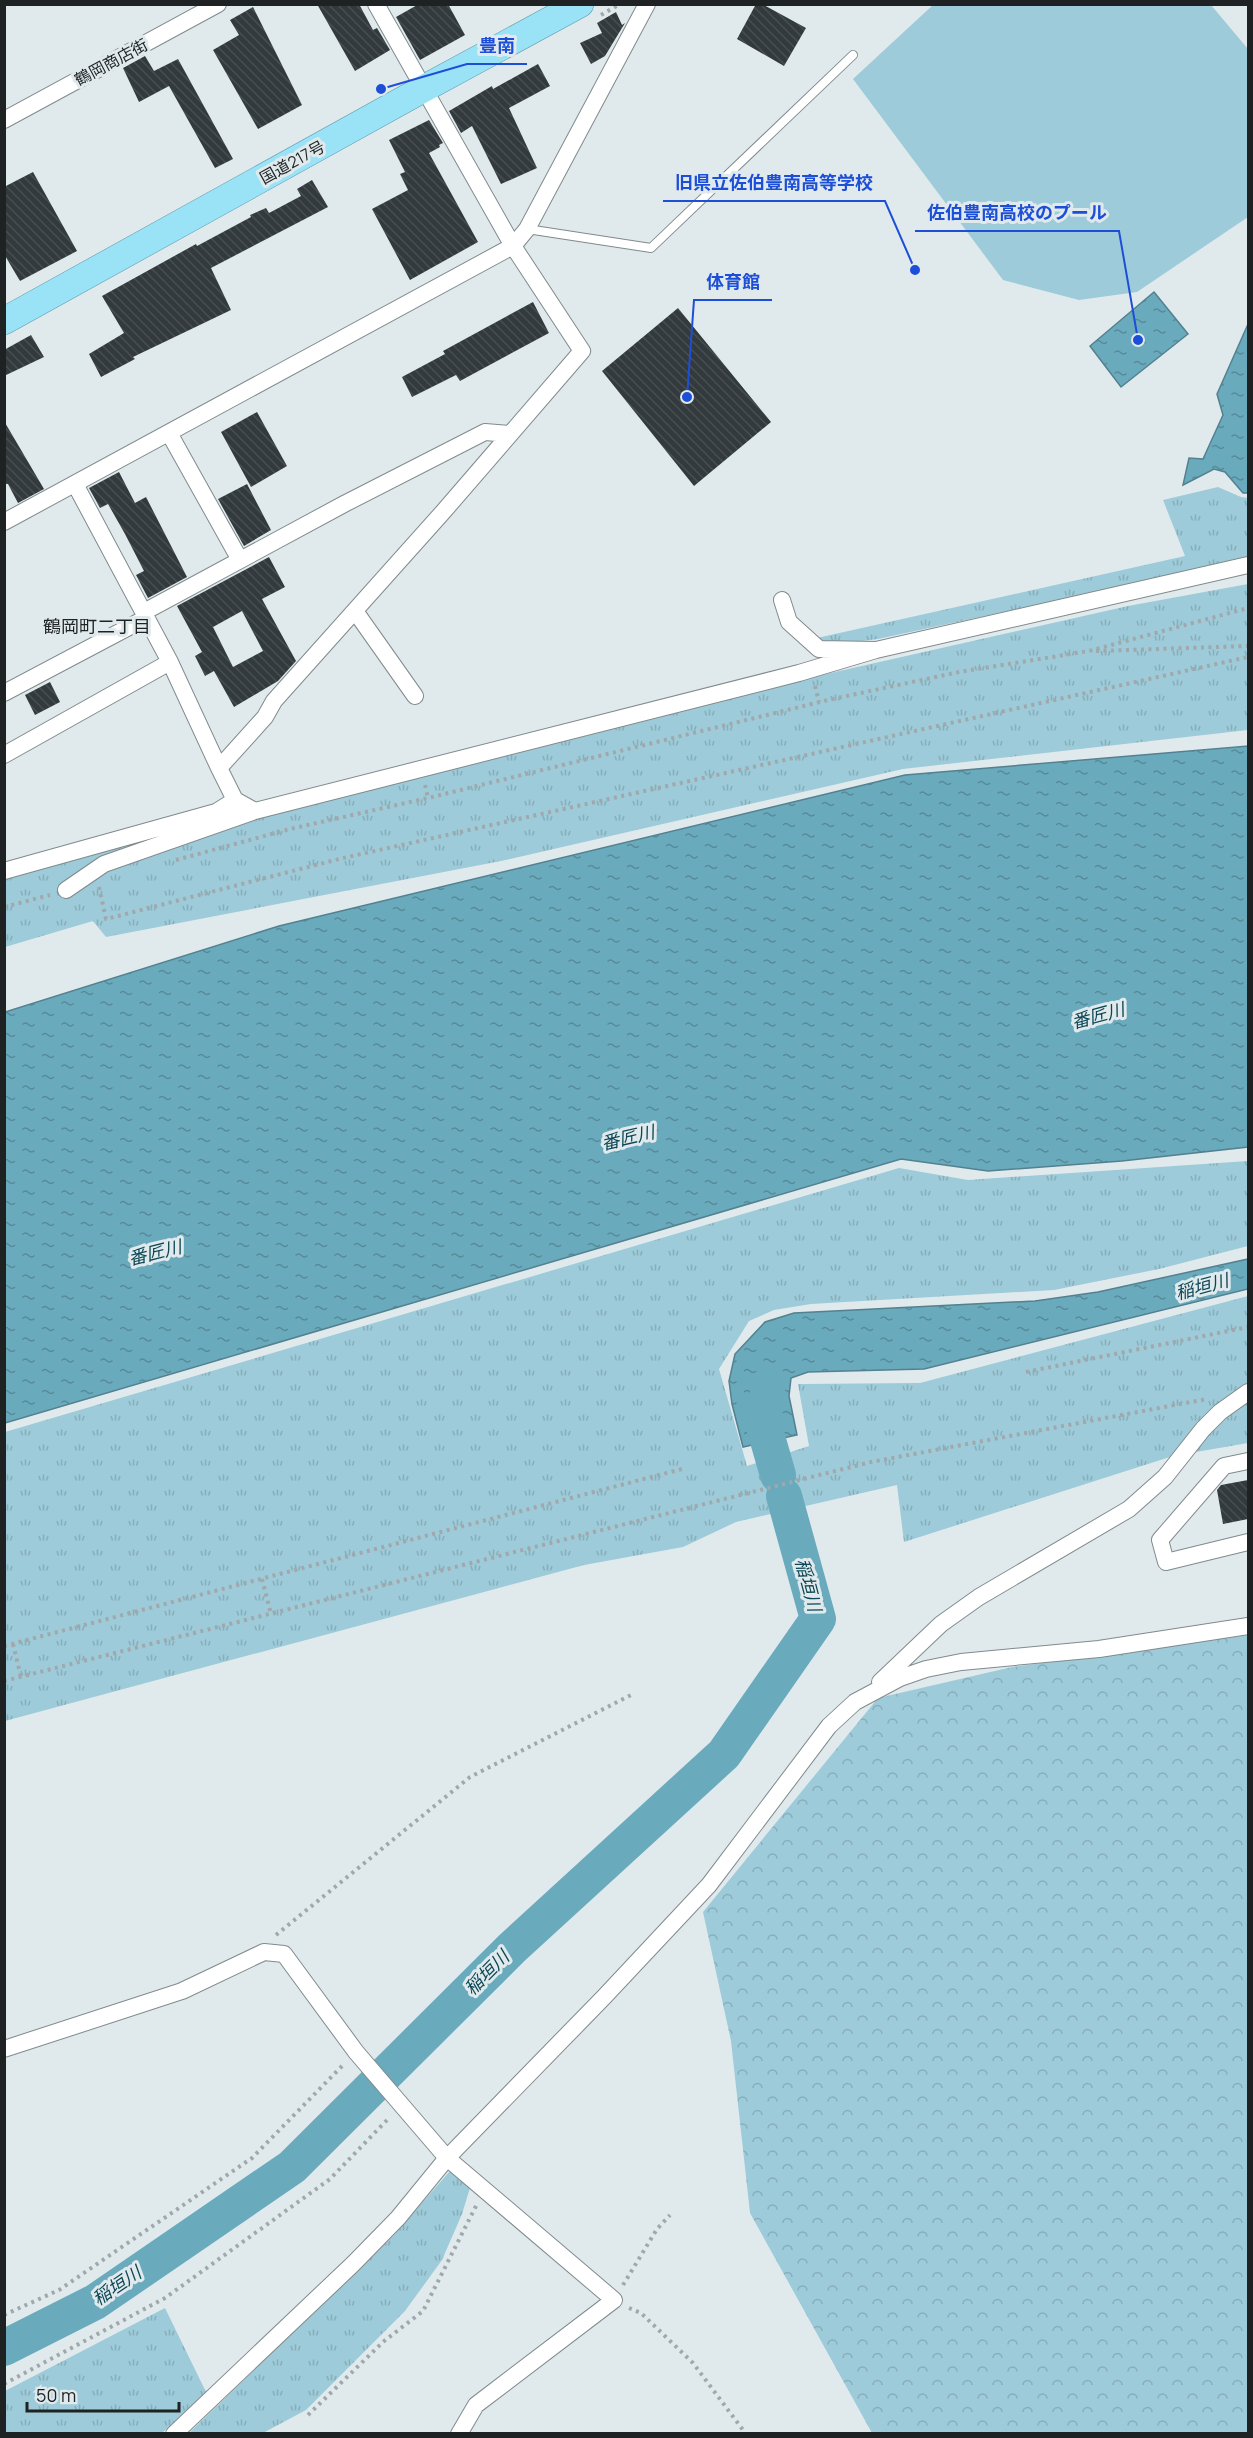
<svg xmlns="http://www.w3.org/2000/svg" width="1253" height="2438" font-family="Manrope,'Noto Sans JP',sans-serif">
	<defs>
		<pattern id="grass-tufts" width="24" height="20" patternUnits="userSpaceOnUse" patternTransform="scale(1.5)"><rect width="24" height="20" fill="#9dcbd9"/><path d="M3 7l-1-3M5 7V3M7 7l1-3M15 17l-1-3M17 17v-4M19 17l1-3" fill="none" stroke="#87aeba"/></pattern>
		<pattern id="forest-crowns" width="20" height="18" patternUnits="userSpaceOnUse" patternTransform="scale(1.5)"><rect width="20" height="18" fill="#9dcbd9"/><path d="M2 6a3 3 0 1 1 6 0M12 15a3 3 0 1 1 6 0" fill="none" stroke="#87aeba"/></pattern>
		<pattern id="water-ripples" width="26" height="14" patternUnits="userSpaceOnUse" patternTransform="scale(1.5)"><rect width="26" height="14" fill="#6aaabd"/><path d="M2 4q2-2 4 0t4 0M15 11q2-2 4 0t4 0" fill="none" stroke="#578a99"/></pattern>
		<pattern id="building-back-hatch" width="6" height="6" patternUnits="userSpaceOnUse" patternTransform="scale(1.5)"><rect width="6" height="6" fill="#333a3d"/><path d="M-1 5l2 2M0 0l6 6M5-1l2 2" fill="none" stroke="#484e50"/></pattern>
	</defs>
	<rect width="100%" height="100%" fill="#e0eaed"/>
	<path fill="url(#grass-tufts)" d="M1218 487 1241 497 1248 498V559L878 639 822 646 817 638 1185 556 1163 500Z
		M1248 584V730L903 769 501 861 106 937 93 921 5 947 4 872 804 679 1128 606Z
		M1248 1161V1246L1159 1269 1054 1290 811 1304 774 1310 749 1321 719 1369 747 1466 809 1446 798 1384 920 1383 1248 1296V1443L1173 1456 904 1542 897 1485 736 1522 683 1547 584 1565 5 1721V1432L899 1168 968 1180Z
		M450 2171 470 2188 462 2214 442 2260 405 2311 306 2410 263 2433 188 2434 393 2236Z
		M165 2308 206 2392 162 2433H5V2391Z"/>
	<path fill="url(#forest-crowns)" d="M1248 1635V2433H872L750 2213 731 2041 703 1912 878 1698 1012 1667Z"/>
	<path fill="#9dcbd9" d="M934 4 1211 5 1248 49V217L1137 292 1079 300 1003 280 853 79Z"/>
	<path fill="url(#water-ripples)" stroke="#53818f" stroke-width="1.5" d="M1154 292 1188 334 1121 387 1090 346Z
		M1248 324V493H1243L1225 472 1214 469 1183 485 1189 458 1203 459 1223 415 1217 394Z
		M1248 746V1147L1122 1161 988 1171 901 1159 5 1423V1012L279 926 905 775Z
		M1248 1259V1289L924 1369 808 1372 791 1378 789 1396 797 1435 743 1447 732 1404 729 1381 735 1354 765 1322 794 1313 1035 1301 1098 1292Z"/>
	<g fill="none" stroke-linecap="round" stroke-linejoin="round">
		<path stroke="#6aaabd" stroke-width="36" d="M768 1395 761 1416 778 1475
			M4 2348 95 2302 292 2167 512 1948 724 1754 818 1619 784 1496"/>
	</g>
	<path fill="url(#building-back-hatch)" fill-rule="evenodd" d="M317 4H359L373 30 377 28 390 50 355 71Z
		M419 4H448L465 35 420 60 396 17Z
		M756 4H762L806 28 784 66 737 39Z
		M253 7 302 105 258 129 213 50 239 35 230 20Z
		M616 12 622 25 625 23 605 56 591 64 580 43 602 33 597 23Z
		M145 56 154 71 178 59 233 159 215 168 169 86 139 102 123 68Z
		M538 64 550 86 509 108 537 168 501 184 472 126 461 133 449 111 492 86 493 89Z
		M429 120 443 143 439 145 440 147 429 153 478 242 410 280 372 209 408 190 400 174 405 172 389 140Z
		M33 172 77 251 20 281 4 254V187Z
		M312 180 328 207 211 268 231 310 133 357 135 359 101 377 89 354 124 333 102 296 196 244 197 246 251 217 250 215 266 208 269 213 301 196 297 189Z
		M533 302 549 333 460 381 456 375 412 397 402 377 445 354 443 351Z
		M678 308 771 422 694 486 602 371Z
		M31 335 44 357 4 376V350Z
		M257 412 287 466 251 487 221 432Z
		M4 421 44 489 18 503 8 484H4Z
		M119 472 135 503 146 497 187 577 148 598 136 575 144 571 125 534 108 504 100 508 89 488Z
		M247 484 271 530 244 546 218 499Z
		M269 557 285 587 262 599 296 661 278 681 234 707 214 671 205 676 195 656 202 652 177 606ZM242 611 263 651 233 667 213 627Z
		M50 682 60 702 35 715 25 695Z
		M1248 1480V1519L1223 1524 1217 1490 1221 1485Z"/>
	<g fill="none" stroke-linecap="round" stroke-linejoin="round">
		<defs>
			<path id="service" d="M527 229 651 248 853 55"/>
			<path id="minor" d="M4 120 218 4
				M169 433 240 560
				M75 484 170 662 219 768 265 717 274 701 443 512 582 351 513 246 376 4
				M4 522 513 246 527 229 647 4
				M782 600 789 622 819 649 876 650 1248 565
				M355 611 415 696
				M144 612 346 503 485 432 510 434
				M4 693 146 618
				M4 755 170 662
				M219 768 235 800 255 811 799 673 876 650
				M4 871 216 812 235 800
				M66 890 104 864 255 811
				M1248 1461 1224 1466 1160 1540 1166 1562 1248 1542
				M880 1682 941 1624 979 1597 1129 1509 1165 1477 1203 1429 1220 1412 1248 1392
				M4 2049 182 1991 264 1952 284 1954 356 2052 447 2158 614 2300 476 2405 459 2434
				M174 2434 353 2264 398 2218 447 2158 604 1997 709 1885 829 1726 855 1702 900 1678 926 1669 961 1662 1099 1649 1248 1626"/>
			<path id="trunk" d="M4 321 423 89 580 4"/>
		</defs>
		<use href="#service" stroke="#818a8c" stroke-width="10"/>
		<use href="#minor" stroke="#818a8c" stroke-width="18"/>
		<use href="#trunk" stroke="#5e9aab" stroke-width="28"/>
		<path stroke="#a0a8ab" stroke-width="4" stroke-dasharray="3 4.5" stroke-linecap="butt" d="M601 15 620 4
			M1096 651 1248 646
			M815 686 819 702
			M425 785 428 798
			M176 860 290 829 428 798 828 700 959 672 1089 651 1248 608
			M99 887 106 919 343 858 1248 657
			M4 907 50 895
			M1026 1372 1248 1327
			M262 1579 271 1614
			M13 1644 21 1677
			M4 1646 682 1469
			M4 1681 871 1462 1207 1399
			M276 1935 470 1777 631 1695
			M623 2285 657 2229 670 2215
			M629 2308 641 2313 693 2363 746 2434
			M4 2315 59 2290 252 2158 345 2063
			M4 2384 165 2298 330 2179 389 2118
			M308 2415 383 2342 423 2311 477 2204"/>
		<use href="#service" stroke="#fff" stroke-width="8"/>
		<use href="#minor" stroke="#fff" stroke-width="16"/>
		<use href="#trunk" stroke="#9ae2f6" stroke-width="27"/>
	</g>
	<g text-anchor="middle" stroke-width="6" stroke-linejoin="round" paint-order="stroke">
		<g font-size="16" fill="#1e2223" stroke="#e0eaed">
			<text transform="translate(111 62) rotate(-28)" y="6">鶴岡商店街</text>
			<text transform="translate(292 162) rotate(-29)" y="6">国道217号</text>
		</g>
		<g font-size="18" fill="#1e2223" stroke="#e0eaed">
			<text x="97" y="633">鶴岡町二丁目</text>
		</g>
		<g font-size="18" font-style="italic" fill="#0d4654" stroke="#e0eaed">
			<text transform="translate(1098 1016) rotate(-15)" y="6">番匠川</text>
			<text transform="translate(628 1138) rotate(-13)" y="6">番匠川</text>
			<text transform="translate(155 1253) rotate(-14)" y="6">番匠川</text>
			<text transform="translate(1202 1287) rotate(-15)" y="6">稲垣川</text>
			<text transform="translate(808 1585) rotate(75)" y="6">稲垣川</text>
			<text transform="translate(487 1973) rotate(-45)" y="6">稲垣川</text>
			<text transform="translate(117 2286) rotate(-34)" y="6">稲垣川</text>
		</g>
	</g>
	<path fill="none" stroke="#1d4ed8" stroke-width="2" d="M381 89L467 64H527M915 270L885 201H663M1138 340L1119 231H915M687 397L694 300H772"/>
	<g fill="#1d4ed8" stroke="#e0eaed" stroke-width="2">
		<circle cx="381" cy="89" r="6"/>
		<circle cx="915" cy="270" r="6"/>
		<circle cx="1138" cy="340" r="6"/>
		<circle cx="687" cy="397" r="6"/>
	</g>
	<g font-size="18" text-anchor="middle" font-weight="bold" fill="#1d4ed8" stroke="#e0eaed" stroke-width="6" stroke-linejoin="round" paint-order="stroke">
		<text x="497" y="52">豊南</text>
		<text x="774" y="189">旧県立佐伯豊南高等学校</text>
		<text x="1017" y="219">佐伯豊南高校のプール</text>
		<text x="733" y="288">体育館</text>
	</g>
	<rect width="1253" height="2438" fill="none" stroke="#1e2223" stroke-width="12"/>
	<path d="M27 2402v9h152v-9" fill="none" stroke="#1e2223" stroke-width="3"/>
	<text x="36" y="2402" font-size="18" fill="#1e2223" stroke="#e0eaed" stroke-width="4.5" paint-order="stroke">50 m</text>
</svg>
